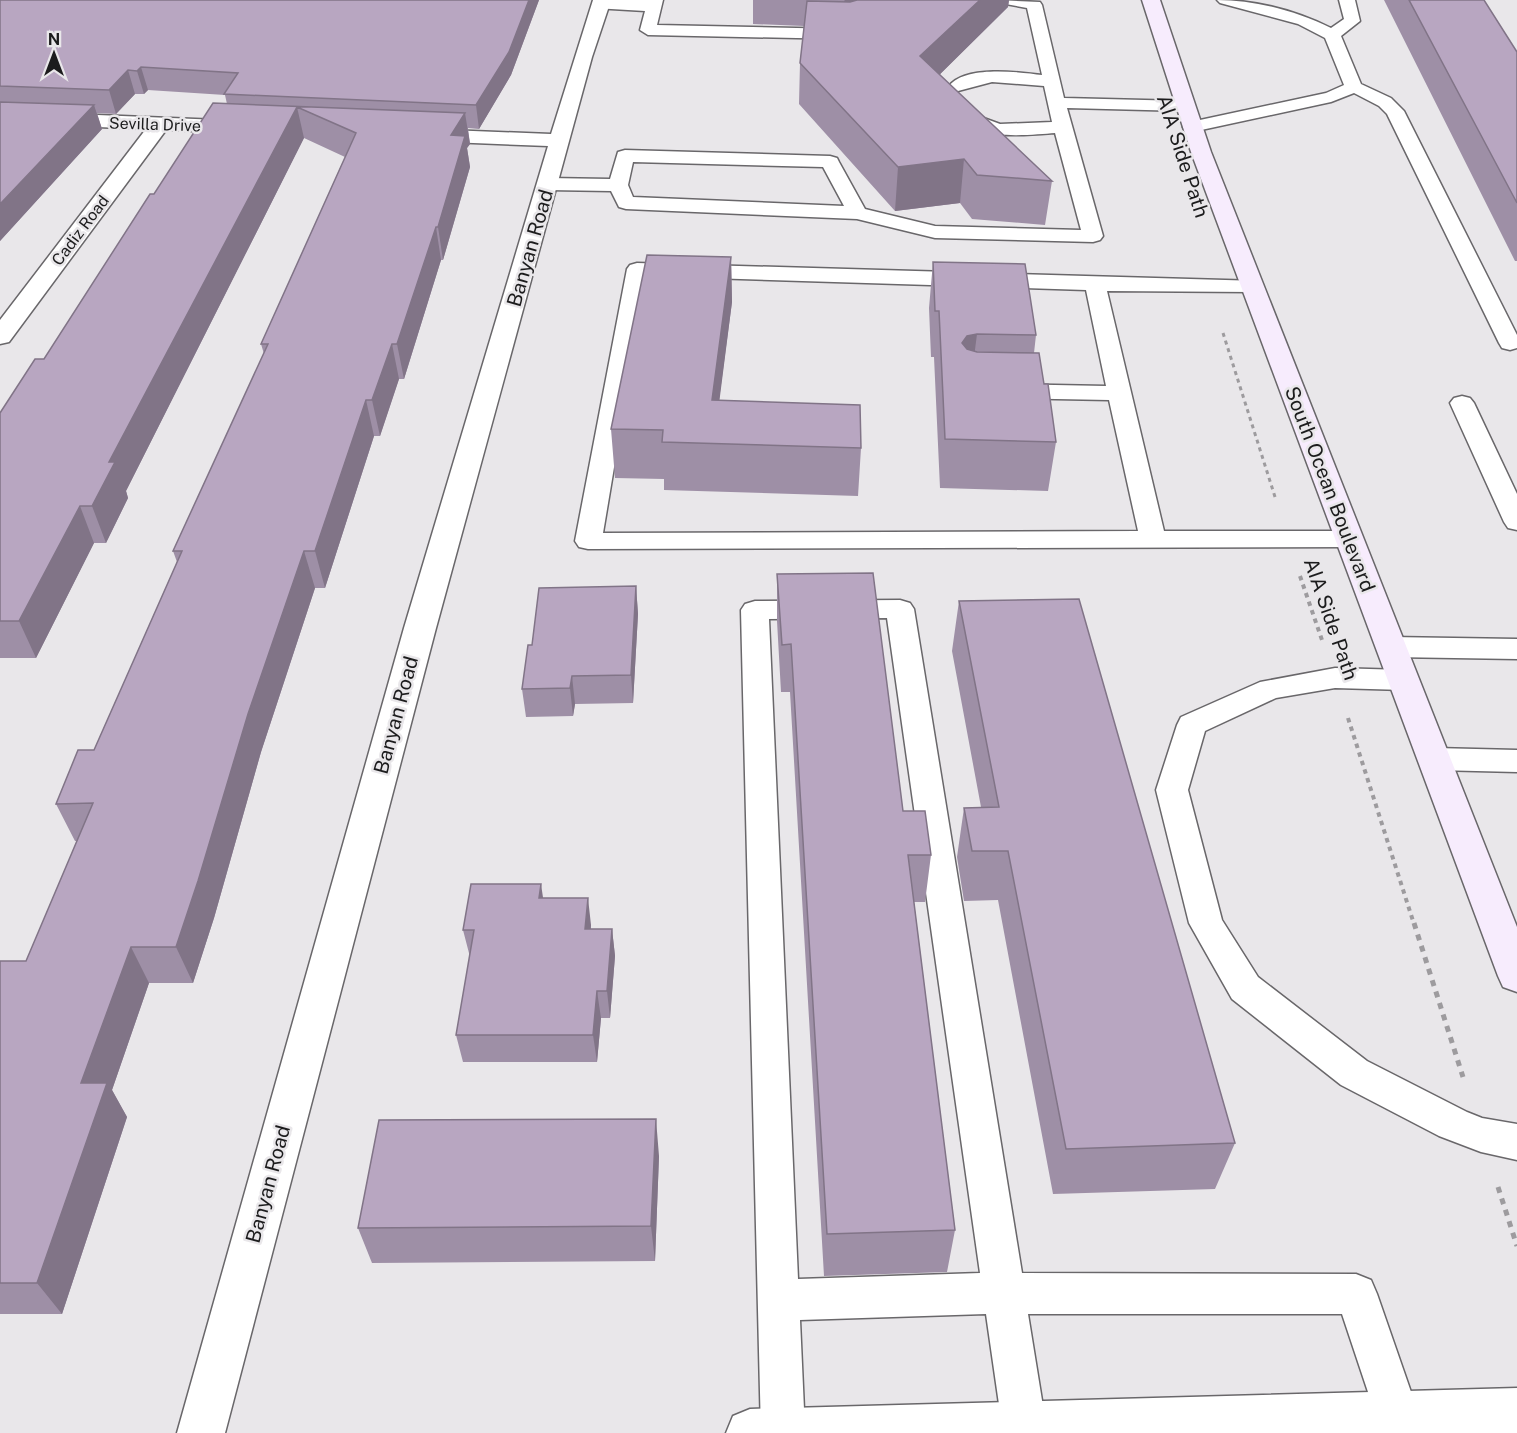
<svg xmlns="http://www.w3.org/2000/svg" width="1517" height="1433" font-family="'Public Sans',sans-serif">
	<rect width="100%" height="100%" fill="#e9e7ea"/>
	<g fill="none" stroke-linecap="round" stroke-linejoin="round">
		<defs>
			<path id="service" d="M600 0H663L657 25 843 29 851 34 843 39 648 35 640 30 645 11 594 8 592 5Z
				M997 0 1040 2 1042 5 1064 98 1185 101 1191 102 1194 106 1191 110 1185 111 1067 108 1103 236 1100 240 1093 242 935 238 857 219 626 209 619 207 611 191 548 190 541 188 538 184 541 180 548 178 610 179 618 152 625 150 830 156 837 158 839 162 865 209 935 226 1081 230 1055 133C1030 135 972 141 955 117L958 113H970L1000 124 1052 122 1044 86 992 82 958 91 952 90 949 86C965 65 1019 72 1042 75L1027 8 1000 3ZM633 162 823 167 844 206 633 197 628 185Z
				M1217 0C1256 0 1296 11 1331 28L1344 19 1339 0H1355L1360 21 1341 36 1361 84 1391 98 1404 111 1517 335V348L1510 350 1502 348 1499 343 1387 114 1379 106 1354 93 1331 102 1192 132 1186 131 1183 127 1186 123 1326 93 1344 85 1325 38 1298 24 1220 3Z
				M637 263 1260 281 1263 286 1260 291 1252 292 1107 291 1164 531H1349L1358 533 1362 539 1358 545 1349 547 588 549 579 547 575 541 627 269 630 265ZM646 276 1086 290 1106 386 1009 384 1001 386 997 391 1001 396 1009 398 1109 400 1138 531 603 533Z
				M1462 396 1470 398 1474 403 1517 494V530L1508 528 1504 522 1450 403 1454 398Z
				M900 600 910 603 914 609 1022 1273 1356 1274 1371 1280 1377 1294 1419 1415 1413 1431C1403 1433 1391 1433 1381 1431L1342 1314H1028L1046 1425 1043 1433H1005L1002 1425 986 1314 800 1320 805 1432 761 1433 741 610 745 604 755 601ZM887 618 980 1273 798 1279 769 619Z
				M1391 637 1517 639V659L1391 657 1381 654 1377 647 1381 640Z
				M1335 668 1404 670 1414 673 1419 680 1414 687 1404 690 1335 688 1276 698 1205 731 1188 790 1222 920 1258 977 1367 1061 1467 1112 1482 1118 1517 1124V1160L1481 1152 1439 1136 1341 1085 1232 999 1189 923 1156 790 1177 725 1181 717 1260 682Z
				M1435 748 1517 750V772L1435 770 1424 767 1420 759 1424 751Z"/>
			<path id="minor" d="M593 0H611L592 57 436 628 225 1433H177L404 628 548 146 424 141 417 139 414 135 417 131 424 129 551 134Z
				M0 111 244 121 251 123 254 127 251 131 244 133 166 130 9 342 0 344V320L146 129 0 123Z
				M1517 1388V1433H726L733 1416 750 1409Z"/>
			<path id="secondary" d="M1142 0H1160L1211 152 1517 927V992L1503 987 1498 976 1191 152Z"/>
		</defs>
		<use href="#service" stroke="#69676a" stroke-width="3"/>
		<use href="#minor" stroke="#69676a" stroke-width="3"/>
		<use href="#secondary" stroke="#69676a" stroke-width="3"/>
		<path stroke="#9d9b9e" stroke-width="3" stroke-dasharray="4 4" stroke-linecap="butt" d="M1223 333 1276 500"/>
		<path stroke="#9d9b9e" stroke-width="4" stroke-dasharray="4.5 4.5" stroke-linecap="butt" d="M1300 576 1322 640
			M1348 718 1414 924"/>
		<path stroke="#9d9b9e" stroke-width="5" stroke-dasharray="6 6" stroke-linecap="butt" d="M1414 923 1463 1077
			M1498 1187 1517 1246"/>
		<use href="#service" fill="#fff" fill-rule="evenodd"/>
		<use href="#minor" fill="#fff" fill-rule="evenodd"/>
		<use href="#secondary" fill="#f7ecfd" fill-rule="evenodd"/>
	</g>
	<path fill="#9e8fa6" d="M0 0H539L511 75 479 129 468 128 470 144 467 148 470 167 443 260H441L404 379H399L380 436H374L325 588H315L261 752 214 918 193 983H149L112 1090 127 1117 62 1314H0V961H26L77 841H75L56 804 94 750 177 562 173 551 264 354 261 344 345 157 304 138 126 491 128 498 106 543H94L36 658H0V413L44 359 154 194 227 104 225 95 148 90 144 94H135L116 114 97 113 102 129 0 241Z
		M753 0H1009L1008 7 939 75 1052 181 1045 225 972 219 960 203 895 211 799 104 800 63 804 26 753 24Z
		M1384 0H1484L1517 52V261H1515Z
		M731 257 732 302 719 400 861 448 858 496 664 490V479L615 478 611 429Z
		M933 262 1036 335 1034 353 1044 384 1056 442 1048 491 940 488 934 357H931L929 308Z
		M777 574 903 811 931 855 925 902H914L955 1230 947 1272 824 1276 790 692H781L777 621Z
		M636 586 638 614 633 703 575 704 573 716 526 717 522 689 532 645Z
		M959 601 1235 1143 1215 1189 1053 1194 998 900 964 901 957 857 964 808 981 807 952 651Z
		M543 898 591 925V929H612L615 956 610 1018H601L597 1062H463L456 1035 470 957 463 930Z
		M659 1156 655 1261 372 1263 358 1228Z"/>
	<path fill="#817487" d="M529 0H539L511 75 479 129 476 105Z
		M845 0H866L843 27 844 1Z
		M980 0H1009L1008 7 917 97 920 56Z
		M141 67 148 90 144 94 137 71Z
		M128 70 135 94 116 114 109 90Z
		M94 105 102 129 0 241V204Z
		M297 107 304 138 126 491 128 498 106 543 92 506 109 462Z
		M465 113 470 144 467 148 470 167 443 260 438 227 451 135Z
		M964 159 960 203 895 211 898 167Z
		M436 227 441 260 404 379 397 344Z
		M731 257 732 302 714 443 712 400Z
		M977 334 971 381 962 343 967 336Z
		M392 344 399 379 380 436 372 400Z
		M366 400 374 436 325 588 315 551Z
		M80 506 94 543 36 658 19 621Z
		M304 551 315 588 261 752 214 918 193 983 176 947 248 714Z
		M636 586 638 614 633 703 631 675Z
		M572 676 575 704 573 716 570 688Z
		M541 884 545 911 539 898Z
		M588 898 591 925 588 956 585 929Z
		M612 929 615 956 610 1018 607 991Z
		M131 947 149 983 112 1090 127 1117 62 1314 37 1283 81 1083Z
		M597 991 601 1018 597 1062 593 1035Z
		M656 1119 659 1156 655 1261 651 1226Z"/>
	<path fill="#b8a6c1" stroke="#817487" stroke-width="1.5" d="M0 0H529L509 52 476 105 224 94 238 73 141 67 137 71 128 70 109 90 0 86Z
		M857 0H980L920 56 1052 181 977 175 964 159 898 167 800 63 807 1 850 2Z
		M1409 0H1484L1517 52V203Z
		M0 102 94 105 0 204Z
		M213 103 465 113 451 135 465 136 438 227H436L397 344H392L372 400H366L315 551H304L248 714 198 881 176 947H131L81 1083H107L37 1283H0V961H26L93 803 56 804 78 750H94L182 551H173L268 344H261L356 133 297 107 109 462H115L92 506H80L19 621H0V413L35 359H44L150 194H154Z
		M647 255 731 257 712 400 860 405 861 448 662 442 663 430 611 429Z
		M933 262 1025 264 1036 335 977 334 967 336 962 343 967 349 977 352 1039 353 1044 384H1048L1056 442 945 439 939 311H935Z
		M873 573 903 811H925L931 855H908L955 1230 827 1234 791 644 782 645 777 574Z
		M636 586 631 675 572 676 570 688 522 689 528 645H532L539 588Z
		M1079 599 1235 1143 1066 1149 1008 851H972L964 808 999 807 959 601Z
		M471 884H541L539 898H588L585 929H612L607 991H597L593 1035H456L474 930H463Z
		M656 1119 651 1226 358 1228 379 1120Z"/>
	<g text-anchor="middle" stroke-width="5" stroke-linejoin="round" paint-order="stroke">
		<g font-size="16" fill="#1c1c1d" stroke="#e9e7ea">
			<text transform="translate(155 124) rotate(2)" y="6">Sevilla Drive</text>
			<text transform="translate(80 230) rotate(-53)" y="6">Cadiz Road</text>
		</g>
		<g font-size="20" fill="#1c1c1d" stroke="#e9e7ea">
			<text transform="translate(1183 156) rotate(72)" y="7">AIA Side Path</text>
			<text transform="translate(530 248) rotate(-74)" y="7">Banyan Road</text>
			<text transform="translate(1330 489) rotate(69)" y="7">South Ocean Boulevard</text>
			<text transform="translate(1331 619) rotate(71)" y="7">AIA Side Path</text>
			<text transform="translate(396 715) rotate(-75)" y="7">Banyan Road</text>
			<text transform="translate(268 1184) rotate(-75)" y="7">Banyan Road</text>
		</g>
	</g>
	<g transform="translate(54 54)" stroke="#e9e7ea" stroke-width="4.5" paint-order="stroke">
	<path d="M0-4.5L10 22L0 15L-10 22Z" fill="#1c1c1d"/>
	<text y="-9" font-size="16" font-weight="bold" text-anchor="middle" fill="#1c1c1d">N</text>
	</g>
</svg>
